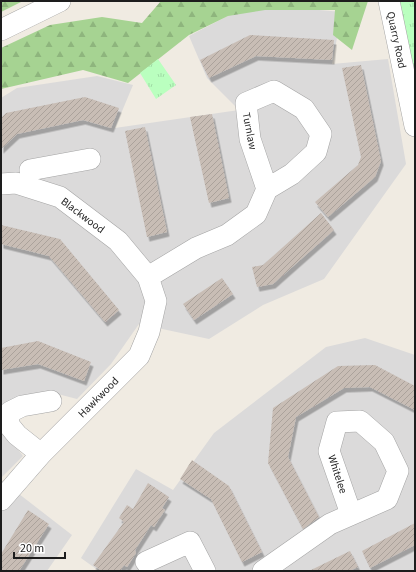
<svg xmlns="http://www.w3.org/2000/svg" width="416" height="572" font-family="'Source Sans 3',sans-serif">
	<defs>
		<pattern id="forest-firs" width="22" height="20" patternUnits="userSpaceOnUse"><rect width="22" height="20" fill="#a6d392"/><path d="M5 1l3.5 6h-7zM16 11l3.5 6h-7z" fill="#8eb57d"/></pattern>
		<pattern id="park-tufts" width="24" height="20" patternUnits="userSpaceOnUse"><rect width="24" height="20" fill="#baffbf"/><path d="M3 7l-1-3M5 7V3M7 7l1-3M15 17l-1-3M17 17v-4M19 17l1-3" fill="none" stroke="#9fdaa4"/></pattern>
		<pattern id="building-hatch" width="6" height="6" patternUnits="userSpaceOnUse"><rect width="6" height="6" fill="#c8bdb5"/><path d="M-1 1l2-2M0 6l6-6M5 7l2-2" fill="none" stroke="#aba29b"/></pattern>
		<filter id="shadow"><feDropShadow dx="2.5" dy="4.5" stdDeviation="0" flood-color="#0004"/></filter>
	</defs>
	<rect width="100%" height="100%" fill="#f0ebe2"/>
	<path fill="#dbdada" d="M251 4 342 12 332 64 388 59 406 164 324 279 263 305 209 339 139 324 111 364 77 399 50 392 1 411V98L17 88 97 76 133 85 115 128 239 110 207 78 189 36Z
		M365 338 415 355V571H99L81 558 136 469 173 490 214 433 326 347Z
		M1 428 23 456 1 478Z
		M1 480 72 535 47 571H1Z"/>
	<path fill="url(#forest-firs)" d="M1 1H23L1 12Z
		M161 1H368L352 50 333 35 335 10H265L228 16 189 35 128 83 83 70 1 89V48L50 25 102 17 142 23Z"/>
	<path fill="url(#park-tufts)" d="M399 1H415V78Z
		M158 59 176 85 156 99 140 73Z"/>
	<path fill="url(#building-hatch)" filter="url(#shadow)" d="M250 35 334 40 332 60 256 56 209 78 200 60Z
		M361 65 381 161 375 177 328 217 315 202 358 165 361 157 342 68Z
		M85 97 119 108 111 128 83 120 17 134 1 149V118L6 113Z
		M212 114 229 198 209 203 190 117Z
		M145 127 167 232 147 237 125 131Z
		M321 213 334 230 273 284 257 287 252 267 263 265Z
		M1 225 60 239 119 310 105 322 49 256 1 244Z
		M222 278 233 294 194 320 183 304Z
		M38 341 91 362 84 381 38 364 1 370V348Z
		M375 365 415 386V410L370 387 344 388 296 417 288 457 319 517 303 529 268 463 273 408 338 366Z
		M192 460 229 486 262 552 242 562 211 499 180 479Z
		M148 483 169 497 162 508 165 510 154 527 151 525 135 550 136 553 127 567 124 565 120 571H102L93 565 124 522 119 518 127 505 133 509Z
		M28 510 49 524 19 571H1V554Z
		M415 523V545L370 568 362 551Z
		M350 551 358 567 349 571H309Z"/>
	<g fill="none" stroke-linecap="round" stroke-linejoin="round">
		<defs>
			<path id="minor" d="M389 1 415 126
				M1 30 60 1
				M30 170 90 159
				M1 184 16 183 60 197 118 241 148 277 156 301 149 332 139 356 41 454 1 500
				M148 277 196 248 227 235 256 214 267 189 292 174 316 152 321 134 304 109 274 91 246 103 250 139 267 189
				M41 454 17 435 8 424 10 412 22 406 51 401
				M146 562 190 542 205 571
				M263 571 330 524 387 499 398 471 384 442 360 421 337 422 329 451 351 514"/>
		</defs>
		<use href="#minor" stroke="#a4a4a4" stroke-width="22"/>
		<use href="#minor" stroke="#fff" stroke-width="21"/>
	</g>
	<g text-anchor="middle" stroke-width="4" stroke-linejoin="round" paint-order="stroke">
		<g font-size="11" fill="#1d1d1d" stroke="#fff">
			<text transform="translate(397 40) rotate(78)" y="4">Quarry Road</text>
			<text transform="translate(250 131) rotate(79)" y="4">Turnlaw</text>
			<text transform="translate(83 215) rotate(37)" y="4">Blackwood</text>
			<text transform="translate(98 397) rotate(-45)" y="4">Hawkwood</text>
			<text transform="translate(338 474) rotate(72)" y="4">Whitelee</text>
		</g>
	</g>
	<rect width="416" height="572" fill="none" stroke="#1d1d1d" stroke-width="4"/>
	<path d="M14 552v6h51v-6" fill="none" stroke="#1d1d1d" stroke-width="2"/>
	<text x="20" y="552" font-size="12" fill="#1d1d1d" stroke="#ffffff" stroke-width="3" paint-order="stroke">20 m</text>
</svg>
